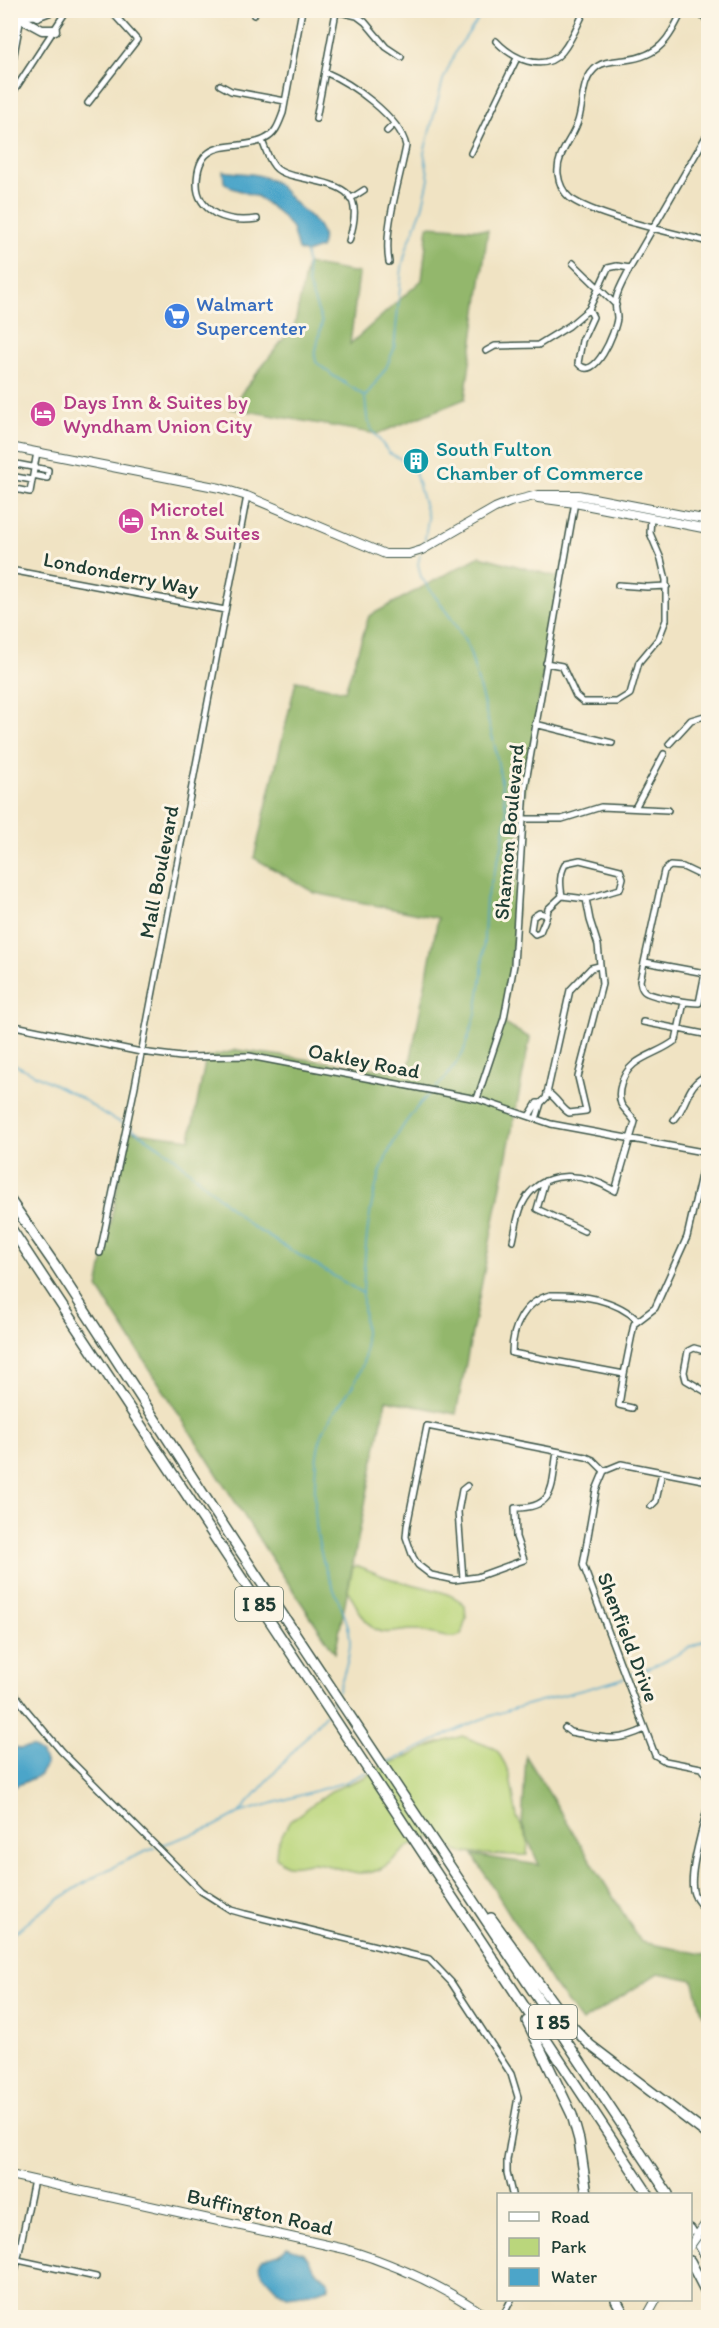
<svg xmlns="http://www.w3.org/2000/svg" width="719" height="2328" font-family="Itim,sans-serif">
	<rect width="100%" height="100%" fill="#fcf5e5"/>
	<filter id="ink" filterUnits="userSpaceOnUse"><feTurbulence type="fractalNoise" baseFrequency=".0167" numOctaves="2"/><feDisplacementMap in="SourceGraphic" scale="12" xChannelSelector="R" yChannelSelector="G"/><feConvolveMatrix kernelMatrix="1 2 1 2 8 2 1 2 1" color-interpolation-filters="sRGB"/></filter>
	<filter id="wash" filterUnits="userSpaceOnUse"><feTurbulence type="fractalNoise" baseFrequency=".008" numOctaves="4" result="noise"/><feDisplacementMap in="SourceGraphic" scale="24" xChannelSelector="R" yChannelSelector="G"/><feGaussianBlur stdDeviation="1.35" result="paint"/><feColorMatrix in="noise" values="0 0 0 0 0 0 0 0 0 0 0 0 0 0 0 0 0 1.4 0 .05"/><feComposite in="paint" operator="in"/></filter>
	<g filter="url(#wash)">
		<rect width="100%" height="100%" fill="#f0e3c3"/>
		<path fill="#bad67c" stroke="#6c8a58" stroke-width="1.5" d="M358 1566C372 1571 385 1578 399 1581 420 1587 449 1590 465 1605L466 1619 461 1635C447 1642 430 1631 415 1630 400 1629 388 1637 374 1629 366 1624 352 1599 348 1590L353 1567Z
			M462 1736 493 1748 498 1752 505 1764 510 1777 517 1817 528 1841 527 1855C523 1856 464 1854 459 1852 448 1847 441 1836 427 1838 405 1842 396 1863 378 1870 358 1879 335 1865 315 1863 306 1862 296 1867 287 1865 283 1864 280 1860 276 1857L277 1844 290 1821 331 1791 363 1778 386 1764 405 1758 430 1746Z"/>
		<path fill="#93b76c" stroke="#597a50" stroke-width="1.5" d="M428 226 488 230 465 399 377 434 230 408 295 324 307 264 359 273 350 344 422 280Z
			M480 556 558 577 520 824 515 929 503 1023 530 1038 456 1414 386 1400 335 1653 266 1550 98 1288 128 1131 190 1139 206 1058 237 1050 408 1073 438 918 315 893 254 858 296 681 345 691 369 616Z
			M526 1756 641 1942 708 1955V2017L703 2015 693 1980 658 1973 582 2022 553 1984 473 1855 539 1865 522 1825Z"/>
		<path fill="#4ca5c9" stroke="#36717e" stroke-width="1.5" d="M223 171C236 174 252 172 264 177 278 182 283 190 292 200 303 212 331 228 320 248L306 253 298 250 292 228 279 213 258 197 232 188 224 182Z
			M11 1745 19 1749 32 1747 42 1754 46 1765 39 1776 11 1788Z
			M287 2247 304 2253 315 2269 328 2281 329 2287 311 2293 287 2296 277 2290 263 2275 259 2265 262 2259 279 2254Z"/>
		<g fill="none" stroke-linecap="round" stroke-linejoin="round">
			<path stroke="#4ca5c9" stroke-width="1.5" d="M306 253 308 284 322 322 315 355 316 362 332 375 365 396
				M424 545 428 518 415 472 407 462 389 453 372 430 367 418 365 397 386 368 394 349 402 267 407 247 422 209 429 179 424 153 443 80 457 49 485 10
				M420 555 418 564 421 577 453 621 469 648 495 747 507 814 502 847 486 899 482 974 476 1014 463 1053 448 1075 436 1088
				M10 1062 81 1098 104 1114 124 1124
				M128 1126 172 1155 251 1226 362 1293
				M628 1676 665 1661 708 1638
				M338 1691C343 1676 350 1658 350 1642 350 1619 335 1595 327 1573 320 1554 316 1532 315 1511 315 1484 313 1450 326 1426 338 1402 358 1386 364 1359 368 1338 362 1316 363 1295 365 1219 373 1150 430 1093
				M330 1707 335 1698
				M386 1762C419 1751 449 1731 482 1719 528 1702 577 1693 624 1678
				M239 1813 326 1714
				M159 1846 213 1827 239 1813 346 1782 366 1772
				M10 1937C46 1904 109 1865 155 1848"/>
		</g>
	</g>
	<g filter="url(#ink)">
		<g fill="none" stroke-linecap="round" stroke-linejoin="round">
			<defs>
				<path id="street" d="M331 10 357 16 365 22 386 47 401 57
					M683 10C668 40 660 56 625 60 616 61 605 61 598 66 579 80 585 104 577 124 571 141 556 155 558 174 559 183 563 192 570 198 596 217 675 233 708 242
					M692 10 708 20
					M254 15 256 10
					M10 17 41 16 57 10
					M496 41C512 58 543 74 562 52 572 40 578 24 585 10
					M325 72C351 83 400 117 406 146 400 179 383 230 389 262
					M220 85 231 91 285 101
					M10 97 67 10
					M88 103 137 40 110 10
					M316 119 336 12
					M387 131 394 124
					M262 141C266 149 269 163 277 169 284 175 295 176 303 178 347 187 364 192 349 241
					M471 153 517 58
					M350 199 364 190
					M257 219C244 221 228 220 216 214 204 207 197 197 197 184 197 133 238 153 265 139 276 134 279 123 283 113L302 10
					M573 263 616 305
					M589 309 593 317 582 341 578 363C594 385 616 331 617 318 617 312 614 306 616 299 618 289 625 278 630 268
					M486 351 495 346 538 345 569 326 589 309 608 268 617 266 630 268 708 133
					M705 351 708 352
					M11 463 48 470 47 478 33 475
					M10 467 14 448
					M10 476 32 480
					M10 488 30 492 37 452
					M10 570 225 610
					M618 585 647 587 667 586
					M546 663 562 666 576 696 583 702H617L630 694 639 662 659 638 666 620V580L661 559 650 533 651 517
					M535 724 612 743
					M669 744 691 720 708 715
					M635 808 664 754
					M708 812V813
					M523 819H562L601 807 668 810
					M580 860 620 870 623 878 620 889 586 899 562 896C560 884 559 874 566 863Z
					M539 913 547 915 540 932 535 934 531 930 533 917Z
					M547 915 548 909 562 896
					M645 962 705 973 699 1003C689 1003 655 997 647 993 642 991 641 986 640 981L664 871 670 866 683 867 708 879
					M643 1022 704 1034
					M10 1025 141 1052 181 1057 249 1056 477 1099 551 1124 708 1153
					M547 1092C557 1098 560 1107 569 1113L586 1111 578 1077 602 984 598 945 590 920 586 899
					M477 1099 504 1018 514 965 525 787 575 502
					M529 1116 537 1103H541L546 1098 570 990 591 968 599 966
					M536 1119 541 1103
					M674 1120C688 1105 686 1083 708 1075
					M545 1181 537 1209 584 1231
					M513 1241C516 1228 517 1216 522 1205 541 1166 585 1173 615 1191L635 1122C631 1115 625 1111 621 1104 619 1098 619 1091 621 1085 628 1056 657 1056 676 1040L684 1002
					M100 1253 135 1086 247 496
					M550 1295C580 1294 617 1299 638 1321L634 1324 624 1374 512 1353C512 1327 524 1302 550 1295Z
					M638 1321 655 1308 687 1237 706 1153
					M708 1352 694 1348 688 1351 684 1372 686 1380 708 1393
					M624 1374 619 1405 632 1408
					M557 1452C551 1485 557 1508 515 1508L516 1537 524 1560 477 1577 454 1580 431 1575 418 1565 413 1557 406 1537 407 1526 427 1426 586 1457 593 1460 604 1471 621 1464 708 1481
					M604 1471 596 1490 583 1565 655 1755 665 1761 701 1768 708 1778
					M651 1506 656 1501 662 1472
					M463 1579 458 1512 462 1490 467 1486
					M10 1687 25 1708 61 1751 201 1891 231 1910 245 1914 429 1959 451 1982 511 2074 518 2097 507 2160V2173L512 2194
					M565 1728 570 1732C602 1737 614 1744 645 1729
					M708 1805C704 1825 687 1876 694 1894 697 1902 702 1907 708 1912
					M18 2260 96 2277
					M10 2296 34 2180
					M502 2318 511 2300"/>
				<path id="secondary" d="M10 447 220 488 247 496 385 554H409L422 550 495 508 510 502 538 495H578L708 520
					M538 498 575 503 708 529
					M10 2175 345 2249C398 2265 444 2286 489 2318
					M697 2236 708 2220
					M646 2318 656 2300"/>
				<path id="primary" d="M30 10 38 16
					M20 18 42 30H55
					M10 67 21 10"/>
				<path id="highway" d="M10 1200 55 1265 235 1543 668 2194
					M10 1227 648 2194
					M491 1918 564 2018 590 2045 708 2135
					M527 2021 572 2115 579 2140 587 2194
					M690 2229 708 2259
					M690 2261 708 2296
					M616 2300 626 2318"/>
			</defs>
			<use href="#street" stroke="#3e5649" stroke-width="8"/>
			<use href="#secondary" stroke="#3e5649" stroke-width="10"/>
			<use href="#primary" stroke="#3e5649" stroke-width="11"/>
			<use href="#highway" stroke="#3e5649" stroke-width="12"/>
			<use href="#street" stroke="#fff" stroke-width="5"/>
			<use href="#secondary" stroke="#fff" stroke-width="8"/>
			<use href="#primary" stroke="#fff" stroke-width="8"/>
			<use href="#highway" stroke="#fff" stroke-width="9"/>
			<defs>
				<path id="secondary-bridge" d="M690 2246 697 2236"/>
			</defs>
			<use href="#secondary-bridge" stroke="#3e5649" stroke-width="10" stroke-linecap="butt"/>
			<use href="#secondary-bridge" stroke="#fff" stroke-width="8"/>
		</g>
	</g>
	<defs>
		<symbol id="supermarket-disc" viewBox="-11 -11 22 22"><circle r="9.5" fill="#3f7fe0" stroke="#fcf5e5"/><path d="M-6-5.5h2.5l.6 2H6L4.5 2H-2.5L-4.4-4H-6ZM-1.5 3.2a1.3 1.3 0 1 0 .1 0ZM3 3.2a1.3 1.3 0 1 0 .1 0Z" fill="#fff"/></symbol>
		<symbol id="hotel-disc" viewBox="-11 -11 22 22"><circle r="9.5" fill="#d1479c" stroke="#fcf5e5"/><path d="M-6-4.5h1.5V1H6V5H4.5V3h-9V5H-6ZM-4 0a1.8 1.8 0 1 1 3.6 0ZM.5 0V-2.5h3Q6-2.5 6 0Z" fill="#fff"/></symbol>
		<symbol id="building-disc" viewBox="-11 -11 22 22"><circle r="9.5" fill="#0f9aa8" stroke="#fcf5e5"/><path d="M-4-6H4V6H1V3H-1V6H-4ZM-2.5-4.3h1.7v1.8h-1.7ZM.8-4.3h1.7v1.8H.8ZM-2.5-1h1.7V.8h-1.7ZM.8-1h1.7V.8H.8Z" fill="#fff"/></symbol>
	</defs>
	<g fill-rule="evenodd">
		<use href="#supermarket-disc" x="162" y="301" width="30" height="30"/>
		<use href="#hotel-disc" x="28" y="399" width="30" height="30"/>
		<use href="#building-disc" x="401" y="446" width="30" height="30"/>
		<use href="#hotel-disc" x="116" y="506" width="30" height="30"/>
	</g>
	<g text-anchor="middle" stroke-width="6" stroke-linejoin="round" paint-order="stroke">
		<g fill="#fcf5e5" stroke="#617469" stroke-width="1.5">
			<rect x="235" y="1587" width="48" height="34" rx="4.5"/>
			<rect x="529" y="2005" width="48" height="34" rx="4.5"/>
		</g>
		<g font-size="20" font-weight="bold" fill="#1f3d34">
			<text x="259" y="1611">I 85</text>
			<text x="553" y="2029">I 85</text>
		</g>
		<g font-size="21" fill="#366cbe" stroke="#fcf5e5" text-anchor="start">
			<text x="196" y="311">Walmart<tspan x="196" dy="24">Supercenter</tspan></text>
		</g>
		<g font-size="21" fill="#b23c85" stroke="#fcf5e5" text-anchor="start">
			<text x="63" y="409">Days Inn &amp; Suites by<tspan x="63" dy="24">Wyndham Union City</tspan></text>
			<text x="150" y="516">Microtel<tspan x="150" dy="24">Inn &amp; Suites</tspan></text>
		</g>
		<g font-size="21" fill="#0d838f" stroke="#fcf5e5" text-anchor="start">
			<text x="436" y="456">South Fulton<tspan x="436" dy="24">Chamber of Commerce</tspan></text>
		</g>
		<g font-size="21" fill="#1f3d34" stroke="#fcf5e5">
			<text transform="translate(121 574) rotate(11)" y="7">Londonderry Way</text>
			<text transform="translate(509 832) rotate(-85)" y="7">Shannon Boulevard</text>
			<text transform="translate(159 872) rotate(-79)" y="7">Mall Boulevard</text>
			<text transform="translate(364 1061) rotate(11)" y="7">Oakley Road</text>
			<text transform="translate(628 1637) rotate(69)" y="7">Shenfield Drive</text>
			<text transform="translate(260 2212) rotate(13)" y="7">Buffington Road</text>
		</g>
	</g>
	<rect width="719" height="2328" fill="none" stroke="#fcf5e5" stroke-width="36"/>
	<rect x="497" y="2193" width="195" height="108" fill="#fcf5e5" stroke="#a4ab9e" stroke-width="1.5"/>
	<rect x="509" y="2212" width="30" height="9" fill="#ffffff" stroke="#a4ab9e" stroke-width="1.5"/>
	<text x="551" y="2223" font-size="18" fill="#1f3d34">Road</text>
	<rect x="509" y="2238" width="30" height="18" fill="#bad67c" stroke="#a4ab9e" stroke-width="1.5"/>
	<text x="551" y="2253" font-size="18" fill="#1f3d34">Park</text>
	<rect x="509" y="2268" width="30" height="18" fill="#4ca5c9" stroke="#a4ab9e" stroke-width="1.5"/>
	<text x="551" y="2283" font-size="18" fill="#1f3d34">Water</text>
</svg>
